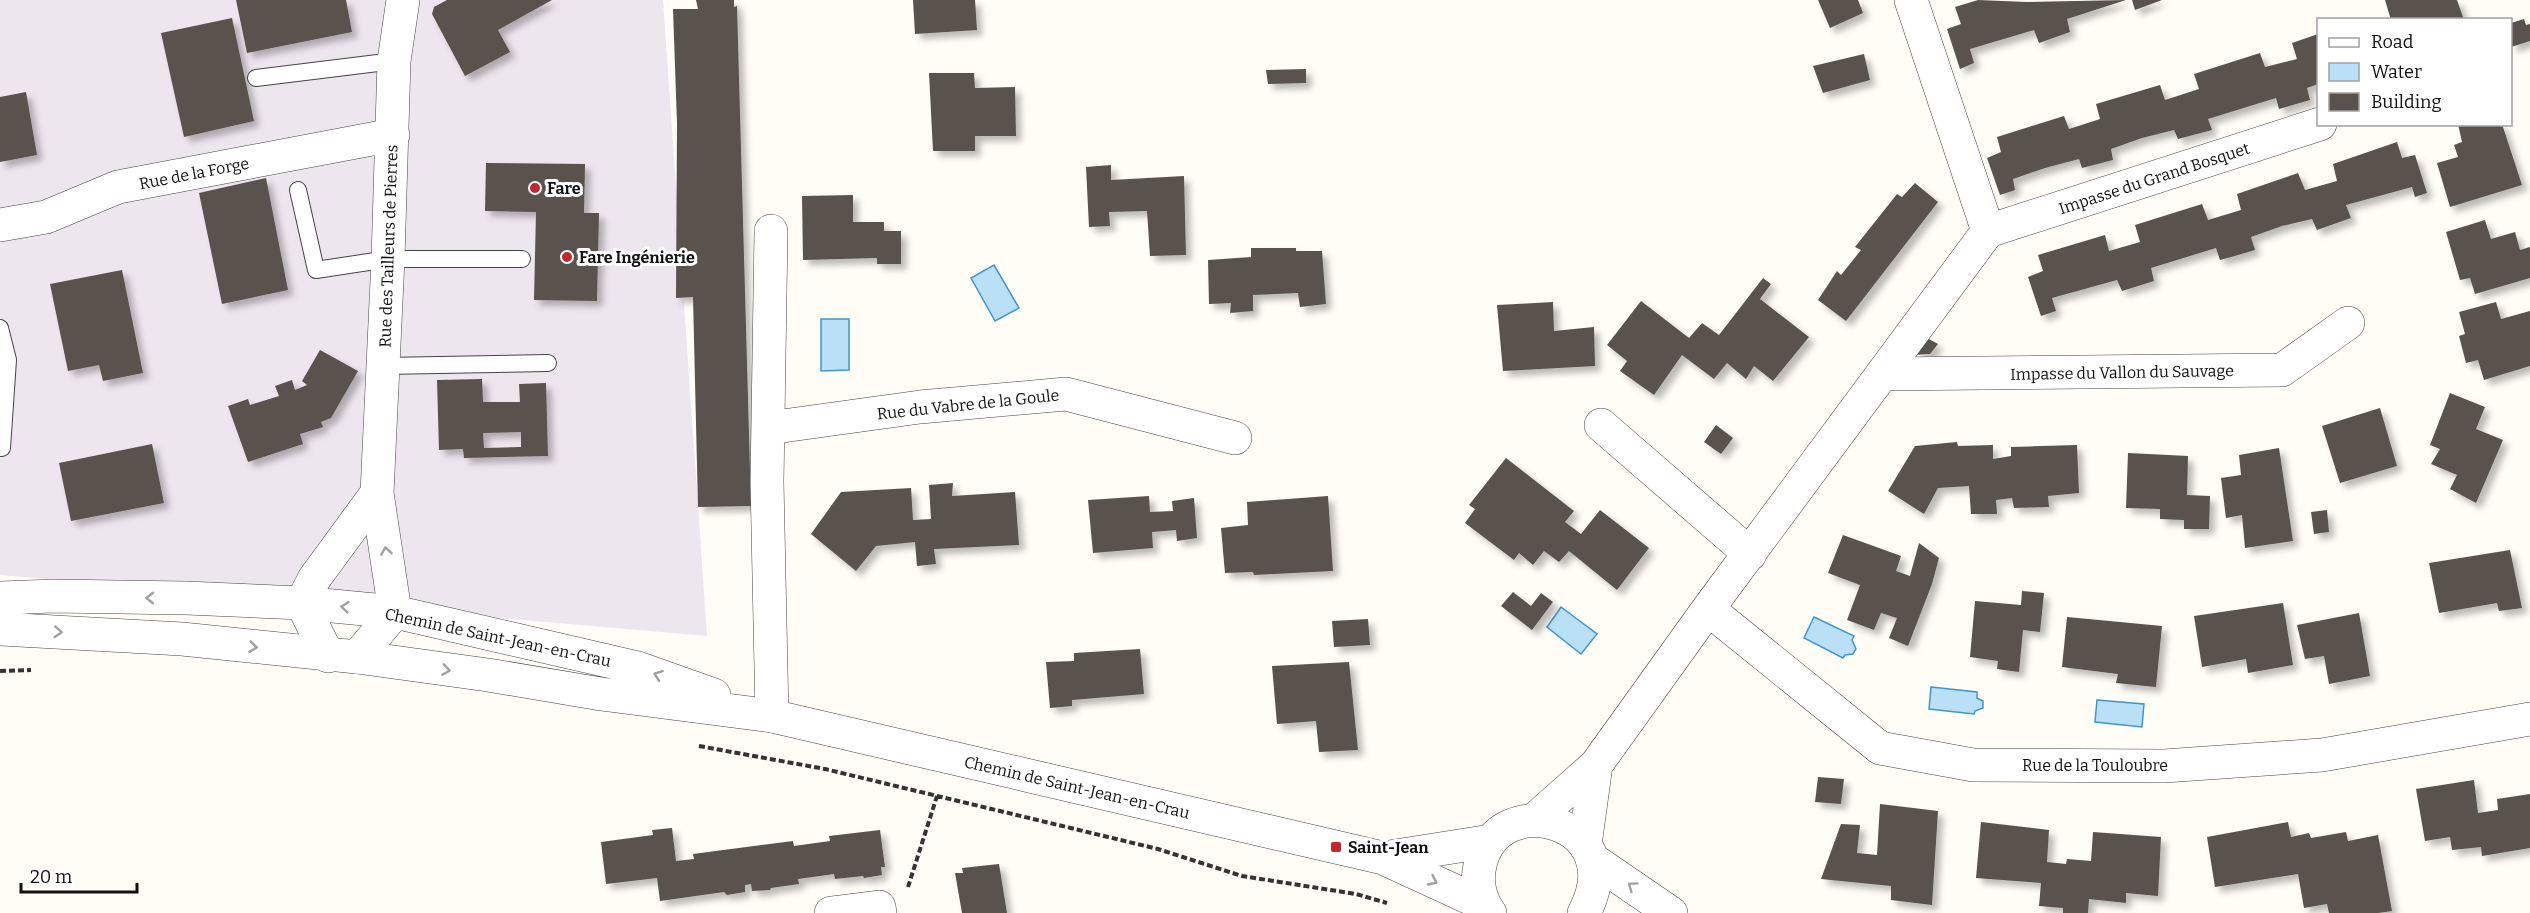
<svg xmlns="http://www.w3.org/2000/svg" width="2530" height="913" font-family="Bitter,serif">
	<defs>
		<filter id="shadow"><feDropShadow dx="5.5" dy="5.5" stdDeviation="3" flood-color="#0004"/></filter>
	</defs>
	<rect width="100%" height="100%" fill="#fffdf5"/>
	<path fill="#eee6ef" d="M0 0H663L707 636 0 575Z"/>
	<path fill="#b9e0f7" stroke="#3f96cf" stroke-width="1.5" d="M994 265 1019 308 995 321 971 278Z
		M821 319H849V370L821 371Z
		M1561 607 1597 634 1581 654 1547 627Z
		M1814 617 1854 636 1852 640 1856 649 1853 654 1845 655 1843 658 1804 638Z
		M1931 687 1977 692V698L1983 701V708L1975 711 1974 714 1929 709Z
		M2097 700 2144 704 2142 727 2095 722Z"/>
	<path fill="#5a524d" fill-rule="evenodd" filter="url(#shadow)" d="M236 0H346L352 32 247 53Z
		M447 0H552L498 30 510 52 465 76 432 14 434 7Z
		M696 0H734V7L737 6 751 506 698 507 693 297 676 298 677 123 673 9H698Z
		M913 0H975L977 30 915 34Z
		M1818 0H1858L1863 13 1830 28Z
		M1978 0 2027 2 2126 0 2067 19 2070 32 2039 43 2034 30 1970 49 1974 63 1960 69 1947 29 1961 24 1955 7Z
		M2132 0H2162L2135 10Z
		M2385 0H2457L2464 20H2391Z
		M232 18 254 121 184 137 161 33Z
		M2524 19 2526 25 2530 24V41L2511 47V23Z
		M2318 34V84L2307 88 2310 100 2279 109 2276 98 2208 119 2212 130 2178 139 2174 130 2142 138 2111 149 2113 160 2082 168 2079 159 2045 168 2013 179 2015 190 2000 195 1987 158 2001 152 1997 137 2064 116 2069 129 2100 119 2096 104 2160 85 2165 100 2199 89 2194 74 2260 53 2265 67 2297 59 2292 43Z
		M1864 54 1870 80 1823 93 1813 66Z
		M1306 69V83L1268 84 1266 70Z
		M929 73H974L975 88 1015 87 1016 136H975V151H933Z
		M26 92 37 155 0 162V97Z
		M2458 124H2502L2522 185 2450 207 2437 163 2458 157 2454 145 2462 142Z
		M2397 142 2402 158 2415 155 2427 193 2415 197 2412 187 2346 205 2351 218 2317 230 2312 219 2282 226 2251 237 2255 250 2238 255 2220 260 2216 248 2151 268 2154 281 2122 291 2117 280 2052 298 2056 311 2041 316 2028 277 2043 271 2038 255 2105 235 2109 251 2140 242 2135 225 2202 204 2208 220 2241 210 2237 194 2298 173 2305 190 2337 181 2333 164Z
		M486 163 585 164 584 213H599L597 301 534 300 536 212 485 211Z
		M1111 165V180L1184 176 1186 255 1150 256 1147 211 1109 212 1110 226 1089 227 1086 167Z
		M266 178 288 290 222 304 199 193Z
		M1915 183 1938 202 1846 321 1818 300 1837 271 1841 275 1861 250 1855 247 1897 194 1902 197Z
		M853 195V222H884V231H901V264H877V258L803 260 802 196Z
		M2485 220 2491 239 2515 232 2520 250 2530 247V278L2475 294 2470 278 2460 280 2446 232Z
		M1251 248H1296V251H1322L1326 304 1300 307 1298 293 1253 295V311L1230 313 1231 303 1209 304 1208 260 1251 257Z
		M122 270 143 373 103 381 99 365 68 371 50 284Z
		M1763 278 1771 284 1760 299 1809 337 1773 381 1754 366 1746 379 1727 363 1714 379 1682 355 1654 395 1620 371 1627 361 1607 345 1641 301 1689 338 1702 323 1719 335Z
		M1553 302 1554 331 1594 327 1595 366 1503 371 1497 305Z
		M2496 302 2501 319 2530 311V366L2484 380 2478 360 2466 363 2459 336 2465 334 2459 312Z
		M1927 338 1938 344 1930 354 1913 355Z
		M320 350 358 371 331 418 321 422 323 427 300 434 303 444 248 462 228 406 248 399 250 405 279 396 275 386 292 380 295 390 307 385 302 381Z
		M482 379 483 402H520L519 384 546 383 548 456 464 458 463 449 439 450 437 380ZM521 432V447L484 448 483 433Z
		M2450 393 2485 407 2476 429 2503 440 2476 503 2450 489 2457 475 2431 464 2440 449 2430 445Z
		M2380 408 2397 466 2340 483 2322 426Z
		M1716 425 1733 438 1721 454 1704 442Z
		M1957 442 1958 446 1993 445V459L2011 456V447L2077 445 2079 493 2048 496 2049 507 2014 508 2012 498 1996 500 1997 514H1971L1969 486 1938 488 1924 514 1888 491 1915 446Z
		M152 444 164 503 71 521 59 463Z
		M2279 448 2293 541 2245 548 2242 515 2226 518 2221 478 2241 475 2239 455Z
		M2128 453 2188 456 2187 495 2210 496 2209 529H2184V520L2160 519V509L2126 508Z
		M1506 458 1574 511 1565 522 1581 534 1600 510 1649 548 1617 590 1569 551 1559 562 1544 551 1533 565 1519 553 1514 560 1465 523 1475 509 1469 505Z
		M953 483 952 496 1015 492 1019 545 934 549 936 564 917 566 915 542 876 546 856 571 811 534 841 492 911 488 913 520 931 519 929 485Z
		M1149 496 1150 512 1173 511 1172 501 1194 498 1197 538 1177 541 1176 530 1152 532 1153 548 1093 553 1088 500Z
		M1328 496 1333 571 1254 575 1253 572 1225 573 1221 528 1248 525 1247 502Z
		M2327 510 2329 532 2314 534 2311 512Z
		M1843 535 1901 556 1896 571 1910 576 1919 543 1939 558 1932 584 1908 646 1889 638 1897 618 1881 613 1874 630 1847 620 1860 585 1828 573Z
		M2510 550 2522 608 2499 611 2497 603 2439 613 2429 563Z
		M2022 591 2044 593 2040 632 2023 630 2019 672 1997 669 1998 661 1970 657 1975 601 2021 605Z
		M1513 592 1531 606 1541 593 1553 602 1532 630 1501 606Z
		M2283 603 2293 665 2248 673 2246 659 2202 667 2194 616Z
		M2359 613 2370 676 2329 684 2324 656 2305 659 2297 625Z
		M2067 617 2162 626 2156 687 2116 683 2118 674 2062 667Z
		M1368 619 1370 645 1334 647 1332 621Z
		M1140 649 1144 694 1072 700V706L1050 708 1046 662 1074 661V653Z
		M1349 662 1358 750 1319 752 1316 721 1277 724 1272 666Z
		M1818 777 1844 779 1841 804 1815 802Z
		M2474 780 2478 813 2498 810 2497 799 2530 794V848L2482 856 2481 847 2452 850 2450 837 2425 841 2416 789Z
		M1880 804 1938 811 1932 905 1891 900V886L1821 879 1841 824 1860 825 1857 853 1877 855Z
		M1981 822 2049 830 2047 862 2066 864 2067 859 2091 861 2093 832 2161 837 2158 896 2126 893V903L2089 899 2088 913H2063V908L2039 906 2041 883 1976 878Z
		M2288 822 2291 837 2309 833 2311 838 2346 832 2348 841 2378 835 2392 911 2378 913H2329L2327 904 2304 908 2298 874 2215 887 2207 837Z
		M672 828 676 861 694 859 693 854 793 841 794 846 830 841 829 836 880 830 885 867H881L882 875 864 878 863 876 835 879 834 874 798 879 799 884 771 888 770 890 752 891 751 884 745 885V892L727 895 724 892 660 901 657 878 606 884 601 842 653 835 652 830Z
		M999 864 1007 913H962L955 873H963L962 868Z"/>
	<g fill="none" stroke-linecap="round" stroke-linejoin="round">
		<defs>
			<path id="service" d="M256 78 394 61
				M298 190 316 270 388 259H522
				M0 328 8 360 2 448H0
				M383 366 548 363"/>
			<path id="minor" d="M0 225 46 217 118 187 393 135
				M771 231 767 482 772 716
				M1988 231 2320 124
				M1882 374 2282 370 2348 323
				M1601 425 1750 554
				M768 428 920 407 1066 394 1235 438
				M377 493 388 259 394 61 403 0
				M1708 609 1880 748 1973 765 2164 766 2322 755 2530 719
				M328 656 302 603 314 579 377 493 395 612 357 657
				M1596 765 1708 609 1988 231 1911 0
				M1534 820 1596 765 1585 845
				M831 913 879 907 880 913"/>
			<path id="tertiary" d="M0 598 53 596 186 598 302 603 395 612 638 668 714 695
				M0 629 182 639 357 657 488 675 601 694 772 716 1383 858 1483 904
				M1383 858 1491 841
				M1592 859 1671 913
				M1490 913C1480 900 1476 882 1480 865 1497 785 1633 821 1584 913"/>
		</defs>
		<use href="#service" stroke="#444" stroke-width="18"/>
		<use href="#minor" stroke="#444" stroke-width="34"/>
		<use href="#tertiary" stroke="#444" stroke-width="34"/>
		<path stroke="#333" stroke-width="4" stroke-dasharray="6 3" stroke-linecap="butt" d="M0 671 31 670
			M699 746 825 769 1158 849 1242 876 1356 894 1387 903
			M908 887 937 796"/>
		<use href="#service" stroke="#fff" stroke-width="16"/>
		<use href="#minor" stroke="#fff" stroke-width="33"/>
		<use href="#tertiary" stroke="#fff" stroke-width="33"/>
	</g>
	<defs><path id="oneway-chevron" d="M-2-3.5L2.5 0L-2 3.5" fill="none" stroke-width="1.6" stroke-linecap="round" stroke-linejoin="round" transform="scale(1.5)"/></defs>
	<g stroke="#a0a0a0">
		<use href="#oneway-chevron" transform="translate(386 551) rotate(-99)"/>
		<use href="#oneway-chevron" transform="translate(150 598) rotate(-179)"/>
		<use href="#oneway-chevron" transform="translate(345 607) rotate(-175)"/>
		<use href="#oneway-chevron" transform="translate(58 632) rotate(3)"/>
		<use href="#oneway-chevron" transform="translate(253 647) rotate(7)"/>
		<use href="#oneway-chevron" transform="translate(446 670) rotate(8)"/>
		<use href="#oneway-chevron" transform="translate(658 675) rotate(-160)"/>
		<use href="#oneway-chevron" transform="translate(1433 881) rotate(25)"/>
		<use href="#oneway-chevron" transform="translate(1632 886) rotate(-145)"/>
	</g>
	<g fill="#c4262e" stroke="#fff" stroke-width="2">
		<circle cx="535" cy="188" r="6"/>
		<circle cx="567" cy="257" r="6"/>
		<rect x="1330" y="841" width="12" height="12" rx="3"/>
	</g>
	<g text-anchor="middle" stroke-width="6" stroke-linejoin="round" paint-order="stroke">
		<g font-size="16" fill="#111" stroke="#fff">
			<text transform="translate(194 173) rotate(-11)" y="6">Rue de la Forge</text>
			<text transform="translate(2154 178) rotate(-18)" y="6">Impasse du Grand Bosquet</text>
			<text transform="translate(388 246) rotate(-88)" y="6">Rue des Tailleurs de Pierres</text>
			<text transform="translate(2122 372) rotate(-1)" y="6">Impasse du Vallon du Sauvage</text>
			<text transform="translate(968 404) rotate(-6)" y="6">Rue du Vabre de la Goule</text>
			<text transform="translate(498 637) rotate(12)" y="6">Chemin de Saint-Jean-en-Crau</text>
			<text x="2095" y="771">Rue de la Touloubre</text>
			<text transform="translate(1077 787) rotate(13)" y="6">Chemin de Saint-Jean-en-Crau</text>
		</g>
		<g font-size="16" font-weight="bold" fill="#111" stroke="#fff" text-anchor="start">
			<text x="547" y="194">Fare</text>
			<text x="579" y="263">Fare Ingénierie</text>
			<text x="1348" y="853">Saint-Jean</text>
		</g>
	</g>
	<rect x="2317" y="18" width="195" height="108" fill="#ffffff" stroke="#a0a0a0" stroke-width="1.5"/>
	<rect x="2329" y="38" width="30" height="9" fill="#ffffff" stroke="#a0a0a0" stroke-width="1.5"/>
	<text x="2371" y="48" font-size="18" fill="#111111">Road</text>
	<rect x="2329" y="63" width="30" height="18" fill="#b9e0f7" stroke="#a0a0a0" stroke-width="1.5"/>
	<text x="2371" y="78" font-size="18" fill="#111111">Water</text>
	<rect x="2329" y="93" width="30" height="18" fill="#5a524d" stroke="#a0a0a0" stroke-width="1.5"/>
	<text x="2371" y="108" font-size="18" fill="#111111">Building</text>
	<path d="M21 883v9h116v-9" fill="none" stroke="#111111" stroke-width="3"/>
	<text x="30" y="883" font-size="18" fill="#111111" stroke="#ffffff" stroke-width="4.5" paint-order="stroke">20 m</text>
</svg>
